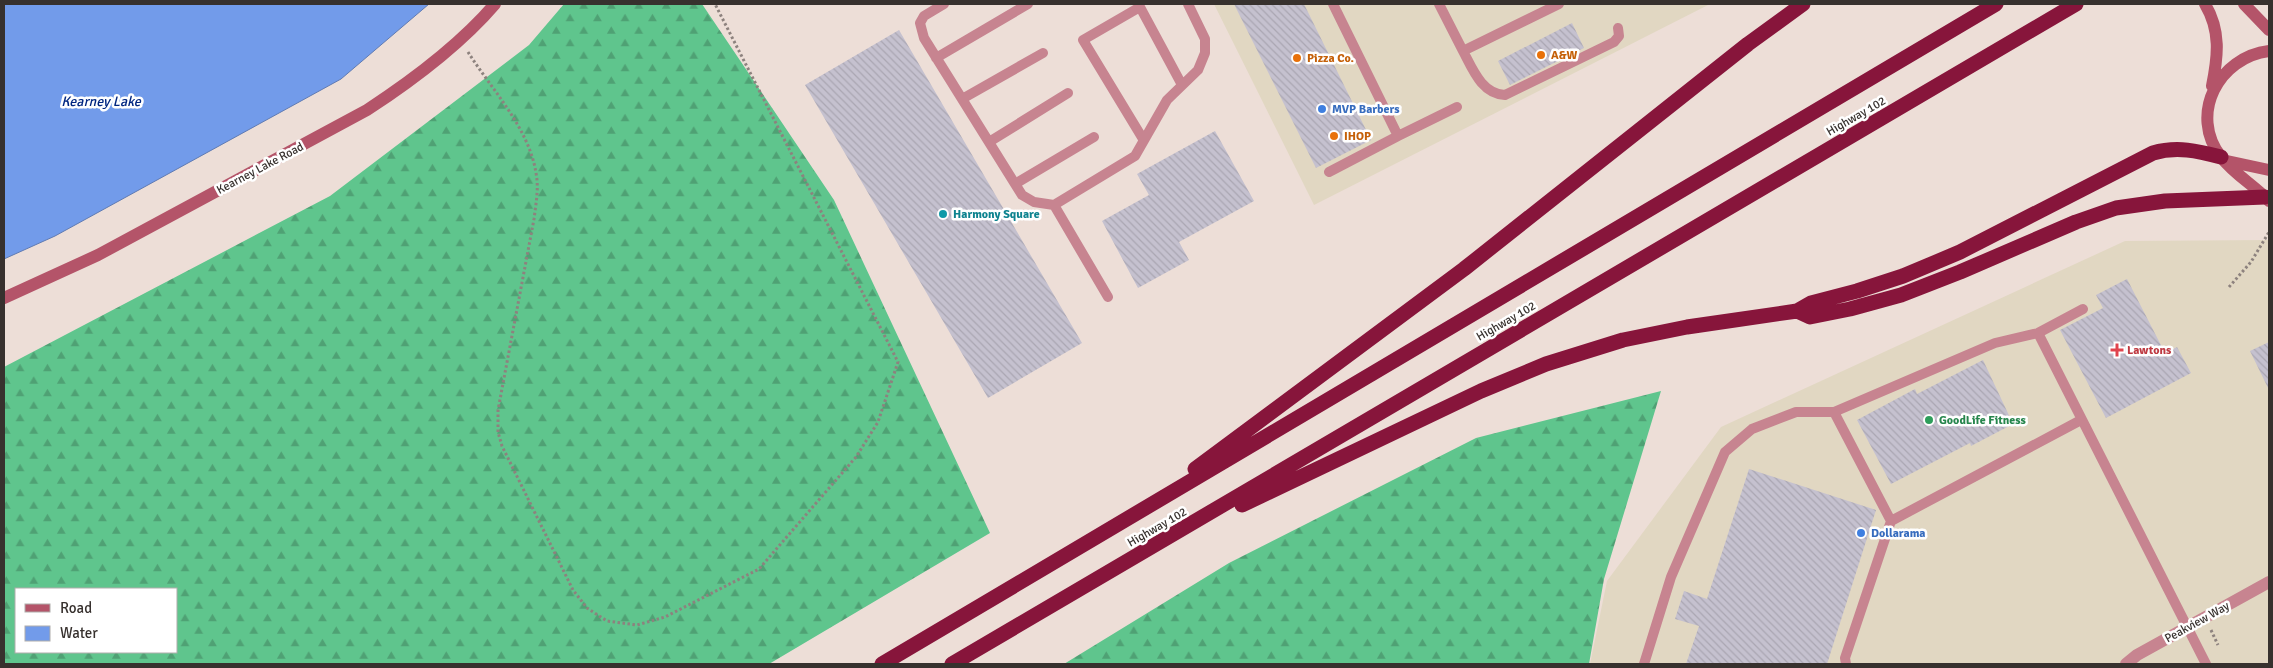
<svg xmlns="http://www.w3.org/2000/svg" width="2273" height="668" font-family="Signika,sans-serif">
	<defs>
		<pattern id="forest-firs" width="22" height="20" patternUnits="userSpaceOnUse" patternTransform="scale(1.25)"><rect width="22" height="20" fill="#5fc58d"/><path d="M5 1l3.5 6h-7zM16 11l3.5 6h-7z" fill="#4fa174"/></pattern>
		<pattern id="building-back-hatch" width="6" height="6" patternUnits="userSpaceOnUse" patternTransform="scale(1.25)"><rect width="6" height="6" fill="#c5c1cf"/><path d="M-1 5l2 2M0 0l6 6M5-1l2 2" fill="none" stroke="#aaa6b2"/></pattern>
	</defs>
	<rect width="100%" height="100%" fill="#edded7"/>
	<path fill="#e1d7c2" d="M1214 4H1710L1314 205Z
		M2269 240V664H1590L1607 581 1721 427 2125 241Z"/>
	<path fill="url(#forest-firs)" fill-rule="evenodd" d="M564 4H702L834 200 990 533 769 664H4V367L330 196 529 45ZM16 589H176V652H16Z
		M1661 391 1604 579 1589 664H1064L1229 563 1476 438Z"/>
	<path fill="#729bea" stroke="#607bb2" d="M4 4H429L341 79 55 236 4 259Z"/>
	<path fill="url(#building-back-hatch)" d="M1234 4H1304L1371 140 1316 168Z
		M1572 23 1584 48 1510 85 1498 61Z
		M899 30 1082 343 988 398 805 85Z
		M1215 131 1254 201 1179 242 1189 260 1138 288 1102 221 1149 195 1137 174Z
		M2127 279 2165 353 2177 347 2191 373 2106 418 2060 330 2103 308 2096 295Z
		M2269 342V390L2250 351Z
		M1983 360 2013 424 1971 446 1970 443 1891 484 1857 420 1915 389 1917 394Z
		M1749 469 1876 510 1827 664H1686L1699 626 1675 619 1684 591 1707 599Z"/>
	<g fill="none" stroke-linecap="round" stroke-linejoin="round">
		<path stroke="#8d827e" stroke-width="3" stroke-dasharray="2.5 2.5" stroke-linecap="butt" d="M468 52C492 90 529 128 536 173 539 188 536 203 534 219L498 410V432L502 446 573 590 587 608 607 621 637 625 665 617 759 569 856 457 878 422 898 362 715 4
			M2229 287 2251 262 2269 232
			M2211 630 2218 645"/>
		<path stroke="#c78490" stroke-width="10" d="M944 4 924 16 920 23 924 38 1022 195 1034 202 1054 205 1135 156 1167 100 1198 70 1205 53V39L1188 4
			M1439 4 1463 51 1559 4
			M1463 51C1473 70 1482 94 1505 95L1614 42 1619 36 1618 28
			M936 58 1028 4
			M962 99 1043 53
			M1398 136 1457 107
			M1143 139 1083 40 1140 7 1182 85
			M989 142 1068 93
			M1329 172 1398 136 1333 4
			M1015 184 1094 137
			M1054 205 1108 297
			M2038 333 2206 664
			M1834 412 1891 521
			M1644 664 1671 577 1725 452 1752 429 1796 412H1834L1995 343 2038 333 2083 309
			M1846 664 1845 658 1891 521 2081 420"/>
		<path stroke="#c78490" stroke-width="12" d="M2126 664 2137 655 2269 582"/>
		<path stroke="#b45469" stroke-width="12" d="M2205 4C2221 31 2218 56 2212 86
			M2244 4 2269 30
			M2269 51C2219 57 2188 114 2221 157 2234 174 2255 186 2269 201
			M2227 161 2269 170
			M4 298 98 255 367 110C413 80 459 46 495 4"/>
		<path stroke="#87153b" stroke-width="15" d="M1797 311 1810 317 1850 309 1901 295 1960 272 2076 222 2116 208 2165 201 2265 197
			M1195 469 1464 269 1748 44 1803 4
			M1242 505 1481 391 1546 364 1623 340 1687 327 1797 311 1811 303 1857 291 1903 276 1960 252 2153 153C2177 146 2198 151 2221 157
			M882 664 1996 4
			M952 664 2076 4"/>
	</g>
	<g fill="#e8710a" stroke="#fff" stroke-width="2">
		<circle cx="1541" cy="55" r="5"/>
		<circle cx="1297" cy="58" r="5"/>
		<circle cx="1334" cy="136" r="5"/>
	</g>
	<g fill="#3f7fe0" stroke="#fff" stroke-width="2">
		<circle cx="1322" cy="109" r="5"/>
		<circle cx="1861" cy="533" r="5"/>
	</g>
	<circle fill="#0f9aa8" stroke="#fff" stroke-width="2" cx="943" cy="214" r="5"/>
	<path fill="#e0444e" stroke="#fff" stroke-width="2" d="M2114.5 342.5h5v5h5v5h-5v5h-5v-5h-5v-5h5z"/>
	<circle fill="#2e9e5b" stroke="#fff" stroke-width="2" cx="1929" cy="420" r="5"/>
	<g text-anchor="middle" stroke-width="5" stroke-linejoin="round" paint-order="stroke">
		<g font-size="12" font-weight="bold" fill="#c56008" stroke="#fff" text-anchor="start">
			<text x="1551" y="59">A&amp;W</text>
			<text x="1307" y="62">Pizza Co.</text>
			<text x="1344" y="140">IHOP</text>
		</g>
		<g font-size="12" font-weight="bold" fill="#366cbe" stroke="#fff" text-anchor="start">
			<text x="1332" y="113">MVP Barbers</text>
			<text x="1871" y="537">Dollarama</text>
		</g>
		<g font-size="12" fill="#37312e" stroke="#fff">
			<text transform="translate(1856 116) rotate(-30)" y="4">Highway 102</text>
			<text transform="translate(260 168) rotate(-28)" y="4">Kearney Lake Road</text>
			<text transform="translate(1506 321) rotate(-30)" y="4">Highway 102</text>
			<text transform="translate(1157 527) rotate(-30)" y="4">Highway 102</text>
			<text transform="translate(2197 622) rotate(-29)" y="4">Peakview Way</text>
		</g>
		<g font-size="12" font-weight="bold" fill="#0d838f" stroke="#fff" text-anchor="start">
			<text x="953" y="218">Harmony Square</text>
		</g>
		<g font-size="12" font-weight="bold" fill="#be3a42" stroke="#fff" text-anchor="start">
			<text x="2127" y="354">Lawtons</text>
		</g>
		<g font-size="12" font-weight="bold" fill="#27864d" stroke="#fff" text-anchor="start">
			<text x="1939" y="424">GoodLife Fitness</text>
		</g>
		<g font-size="14" font-style="italic" fill="#012680" stroke="#fff">
			<text x="101" y="106">Kearney Lake</text>
		</g>
	</g>
	<rect width="2273" height="668" fill="none" stroke="#37312e" stroke-width="10"/>
	<rect x="15" y="588" width="162" height="65" fill="#ffffff" stroke="#afadab"/>
	<rect x="25" y="604" width="25" height="8" fill="#b45469" stroke="#afadab"/>
	<text x="60" y="613" font-size="15" fill="#37312e">Road</text>
	<rect x="25" y="626" width="25" height="15" fill="#729bea" stroke="#afadab"/>
	<text x="60" y="638" font-size="15" fill="#37312e">Water</text>
</svg>
